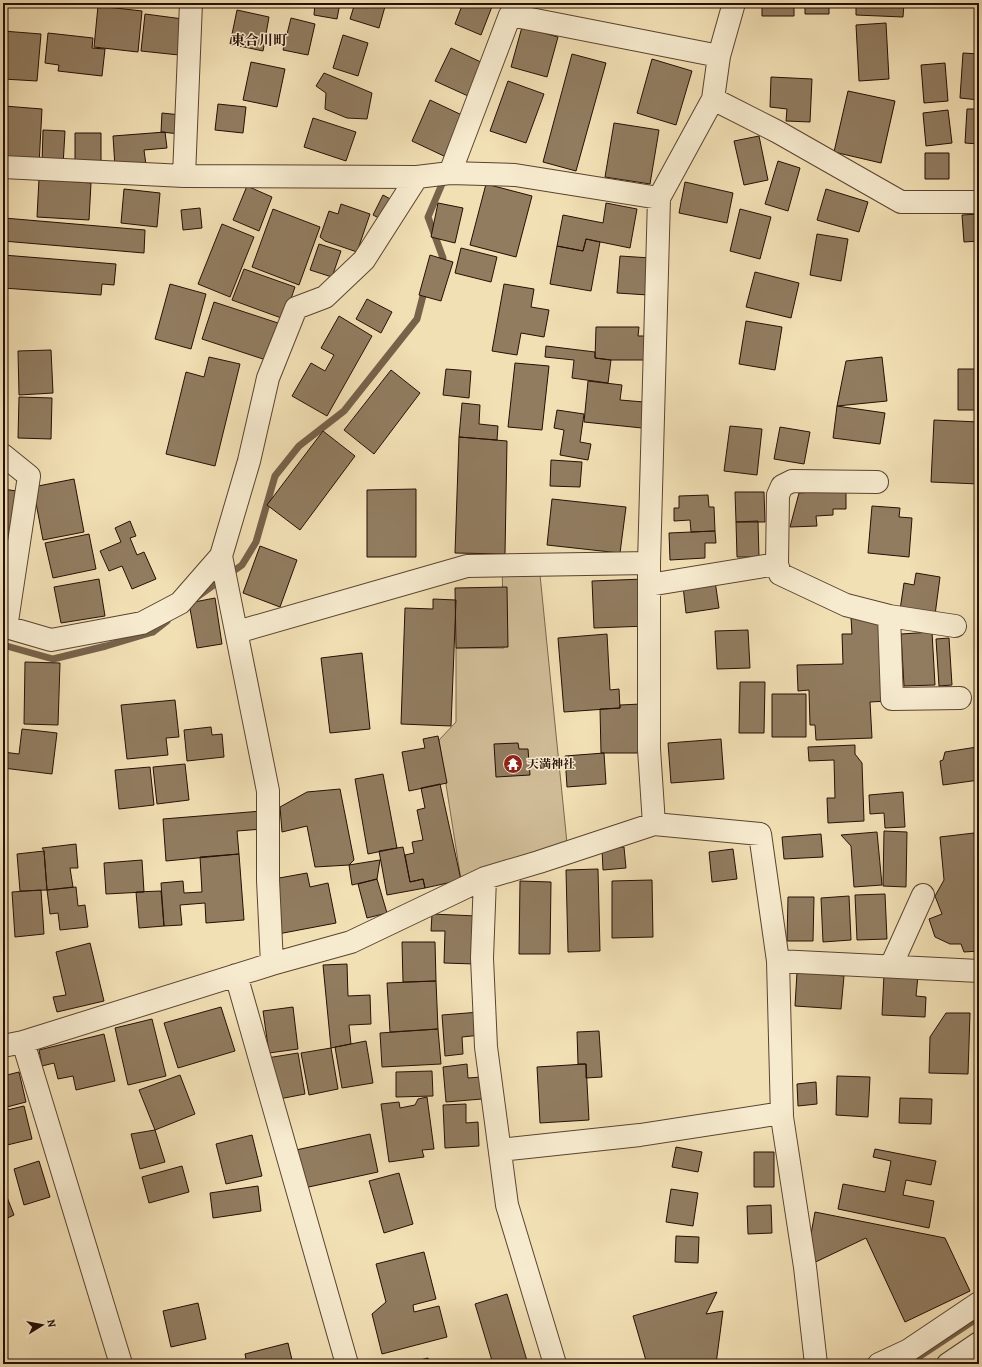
<svg xmlns="http://www.w3.org/2000/svg" width="982" height="1367" font-family="Alegreya,'Noto Serif JP',serif">
	<rect width="100%" height="100%" fill="#f2e0b5"/>
	<filter id="stains"><feTurbulence type="fractalNoise" baseFrequency=".005" numOctaves="4"/><feColorMatrix values="0 0 0 0 .2 0 0 0 0 .09 0 0 0 0 .02 0 0 0 .5 -.17"/></filter>
	<radialGradient id="worn" r=".72"><stop offset=".6" stop-color="#630" stop-opacity="0"/><stop offset="1" stop-color="#630" stop-opacity=".3"/></radialGradient>
	<path fill="#cfbc97" stroke="#7b664e" d="M502 565H539L568 853 461 880 439 740 456 722V648H504Z"/>
	<g fill="none" stroke-linecap="round" stroke-linejoin="round">
		<path stroke="#77624a" stroke-width="7" d="M438 265 443 258 428 217 445 177
			M197 597 242 565 256 542 275 476 299 446 344 411 417 319 425 288
			M153 632 167 621
			M3 645 53 659 106 646 153 632 155 627
			M908 1364 979 1317"/>
	</g>
	<path fill="#917c60" stroke="#270f04" d="M315 3H340L337 19 314 15Z
		M355 3H386L379 28 350 19Z
		M463 3 493 4 481 35 455 24Z
		M762 3H794V16H762Z
		M805 3H829V14H805Z
		M856 3H904L903 17 856 15Z
		M98 6 142 11 138 52 94 47Z
		M237 10 269 17 263 51 230 44Z
		M145 14 183 19 179 55 141 51Z
		M291 18 315 24 308 55 283 50Z
		M886 23 889 79 859 81 856 25Z
		M522 27 558 37 547 77 511 67Z
		M3 31 41 34 37 81 3 79Z
		M48 33 93 38 92 48 105 49 102 76 58 71 59 65 45 63Z
		M343 35 368 43 358 76 333 68Z
		M451 48 483 63 468 96 435 81Z
		M963 53 979 54V100L960 98Z
		M572 54 606 63 576 171 543 162Z
		M652 59 692 71 676 125 637 113Z
		M251 62 285 69 277 107 243 100Z
		M945 63 948 101 924 103 921 65Z
		M324 73 372 93 367 119 347 118 325 109 326 93 316 86Z
		M771 77 812 79 810 122 786 121 787 109 770 107Z
		M508 81 544 94 526 143 490 131Z
		M848 91 895 101 881 163 834 152Z
		M430 100 464 116 446 157 412 141Z
		M218 104 246 107 243 133 215 130Z
		M4 106 42 109 39 165 3 163Z
		M967 109H979V144L965 143Z
		M948 110 952 143 926 146 923 113Z
		M162 113 181 115 180 134 161 132Z
		M313 118 356 132 346 161 304 147Z
		M614 123 659 130 650 184 605 177Z
		M43 130 65 131 63 166 42 164Z
		M165 132 167 148 144 150 146 165 115 167 113 136Z
		M75 133H101V166L75 165Z
		M759 136 768 180 744 185 734 141Z
		M925 153H949V179H925Z
		M778 161 800 168 788 211 765 204Z
		M39 179 91 183 89 220 37 217Z
		M685 182 733 193 727 223 679 213Z
		M486 184 532 196 516 257 470 245Z
		M247 186 272 197 259 231 233 220Z
		M124 189 160 193 157 227 121 223Z
		M826 189 868 202 859 232 817 220Z
		M383 195 394 201 385 221 373 215Z
		M438 203 463 208 455 243 431 237Z
		M606 203 637 209 630 248 586 239 583 251 557 246 563 215 603 223Z
		M341 204 370 214 357 252 325 241 320 237 329 211 338 214Z
		M200 208 202 228 183 230 181 210Z
		M273 209 320 227 299 285 252 267Z
		M740 209 771 217 760 259 730 251Z
		M979 214V241L964 242 962 215Z
		M4 218 145 230 144 253 3 241Z
		M222 224 254 237 230 297 198 284Z
		M817 234 848 239 841 281 810 275Z
		M586 239 600 242 591 291 550 284 557 246 583 251Z
		M319 244 341 251 332 277 310 270Z
		M461 248 497 257 491 282 455 273Z
		M3 255 116 264 114 285 102 284 101 295 3 288Z
		M430 255 453 262 441 301 419 295Z
		M620 256 651 258 648 295 617 293Z
		M244 269 295 287 284 319 232 300Z
		M755 272 799 283 791 318 746 307Z
		M170 284 206 294 191 349 155 339Z
		M504 284 534 289 531 307 549 310 544 337 521 333 517 355 492 351Z
		M367 299 392 312 381 333 356 319Z
		M978 299H979V341H975Z
		M214 302 278 323 266 360 202 339Z
		M339 316 372 336 327 416 292 396 311 363 325 371 334 355 321 348Z
		M746 321 782 327 775 370 739 364Z
		M596 327H639L638 336H649L648 360H611L595 358Z
		M546 346 595 352V358L611 360 608 383 572 378 574 360 545 357Z
		M51 350 53 393 19 395 18 351Z
		M209 357 240 364 215 466 166 454 186 372 204 377Z
		M882 357 887 401 837 406 846 361Z
		M515 363 549 366 542 430 508 427Z
		M446 369 471 371 469 398 443 395Z
		M958 369H979V410H958Z
		M391 370 420 393 374 454 344 430Z
		M588 381 622 385 620 400 644 402 642 428 584 422Z
		M19 397 52 398 51 439 18 438Z
		M462 403 480 405 479 424 498 426 497 440 459 437Z
		M837 406 885 413 880 444 833 438Z
		M557 410 584 414 580 442 591 444 588 460 560 455 564 430 554 428Z
		M934 420 979 422V484L931 482Z
		M730 426 762 429 757 475 724 471Z
		M780 427 810 432 804 464 774 459Z
		M323 431 355 456 300 530 267 505Z
		M459 437 507 441 505 554 455 553Z
		M551 460 582 462 580 487 550 486Z
		M74 479 84 532 43 540 33 487Z
		M3 489 23 492 14 555 3 554Z
		M416 489V557H367V490Z
		M846 490V509H833V515L816 516 817 526 790 527 799 493Z
		M735 492H764L765 522H736Z
		M708 495 709 507H714L715 531 691 532 690 520 674 521V508H679V496Z
		M552 499 626 507 620 553 547 545Z
		M872 506 900 508 899 517 912 518 909 557 868 553Z
		M130 521 136 536 130 538 137 555 144 552 156 579 132 589 122 566 109 571 100 551 121 542 115 528Z
		M758 521 759 557H737L736 522Z
		M715 531 716 543H705V558L670 560 669 533Z
		M89 534 96 569 53 578 45 543Z
		M260 546 297 560 280 607 243 593Z
		M976 552H979V583H977Z
		M916 573 940 577 935 615 900 610 904 583 914 585Z
		M99 579 105 616 61 623 54 587Z
		M644 579 647 626 594 628 592 581Z
		M715 581 719 608 686 613 683 586Z
		M507 587 508 647 456 648 455 588Z
		M215 598 222 644 197 648 189 603Z
		M433 599 456 600 451 726 401 724 405 608 433 609Z
		M885 617 888 701 870 702 872 738 816 740 815 725H810L809 690 798 691 797 665 843 664 842 634H852L851 618Z
		M748 630 750 668 717 669 715 631Z
		M932 632 935 685 904 686 901 634Z
		M607 634 610 690 619 689 620 708 564 712 558 638Z
		M949 638 952 685 939 686 936 639Z
		M362 653 370 729 330 733 321 658Z
		M25 662 60 663 58 725 24 724Z
		M740 682H765L764 733H739Z
		M772 694H806V737H772Z
		M175 700 179 737 166 738 168 755 127 759 121 705Z
		M641 704 642 753H601L600 709 620 708V705Z
		M211 727 212 735 222 734 224 757 187 761 184 730Z
		M22 729 57 733 52 774 3 768V752L19 754Z
		M438 736 447 783 409 791 402 752 425 748 423 739Z
		M721 739 724 779 671 783 668 743Z
		M518 743 519 749H528L530 775 496 777 494 744Z
		M855 745V754L862 763 864 821 828 823 827 798H835L834 760 809 761 808 747Z
		M977 747 979 760V780L943 785 940 761 943 760 945 752Z
		M604 753 606 784 567 787 565 756Z
		M185 764 189 800 157 804 153 767Z
		M150 767 154 805 119 809 115 770Z
		M383 774 397 848 368 854 355 779Z
		M440 784 461 880 425 888 423 879 410 882 405 855 414 853 412 842 423 840 417 810 425 808 421 788Z
		M340 789 354 860 349 865 315 867 307 826 282 832 280 807 307 792Z
		M903 792 905 827 885 828 884 813 870 814 869 795Z
		M262 811 263 829 237 831 239 854 166 861 163 819Z
		M884 831 907 832 906 887 883 886Z
		M877 832 882 885 854 887 851 846 841 835Z
		M974 833 979 884V951L964 952 961 944H950L935 937 929 919 942 914 935 896 944 880 940 837Z
		M821 834 823 857 784 859 782 837Z
		M76 844 78 868H70L73 887 47 890 44 851 42 848Z
		M403 847 410 882 423 879 425 888 387 895 379 851Z
		M624 847 626 868 603 870 602 849Z
		M733 849 737 879 712 882 709 852Z
		M44 851 47 890 20 891 17 854Z
		M239 854 244 920 206 923 205 903 180 905 182 925 164 926 161 883 183 881 184 893 202 892 200 857Z
		M142 860 144 892 106 894 104 863Z
		M380 860 377 879 352 885 349 865Z
		M598 869 600 951 568 952 566 870Z
		M307 873 310 887 328 883 336 923 278 934 268 880Z
		M377 879 387 913 367 918 358 884Z
		M652 880 653 937 612 938V881Z
		M520 881 551 882 550 954H519Z
		M76 887 78 906 85 905 88 927 60 930 58 913 50 914 47 890Z
		M41 890 44 934 15 937 12 892Z
		M161 891 164 926 139 928 136 892Z
		M885 894 887 939 857 940 855 895Z
		M849 896 851 940 823 942 821 898Z
		M788 897H814L813 941H787Z
		M432 914 476 916 475 964 444 963 445 931H431Z
		M402 942H435L436 981 403 982Z
		M90 943 104 1001 57 1012 53 997 66 995 56 952Z
		M347 964 348 996 370 995 371 1024 349 1025 351 1044 331 1048 323 965Z
		M797 972 844 976 841 1009 795 1006Z
		M884 974 918 976 916 996 926 997 925 1017 882 1015Z
		M436 981 438 1029 390 1032 387 983Z
		M221 1007 235 1051 178 1068 164 1023Z
		M293 1007 298 1049 269 1053 263 1011Z
		M480 1012 481 1035 462 1037 463 1054 445 1056 442 1015Z
		M946 1013H970L968 1074 929 1073 930 1037Z
		M152 1019 166 1076 128 1085 115 1028Z
		M438 1029 441 1064 382 1067 380 1033Z
		M599 1031 602 1077 586 1078V1064H578L577 1032Z
		M104 1034 115 1081 76 1090 73 1076 58 1079 54 1063 42 1066 39 1050Z
		M366 1041 373 1083 342 1088 335 1047Z
		M331 1048 338 1089 309 1095 301 1053Z
		M298 1053 305 1094 274 1100 267 1058Z
		M467 1064 468 1078 481 1077 482 1099 446 1102 443 1067Z
		M586 1064 589 1120 540 1123 537 1067Z
		M432 1071 433 1096 396 1097V1072Z
		M19 1072 26 1102 3 1108V1076Z
		M180 1075 195 1114 155 1130 139 1090Z
		M837 1076 870 1077 868 1117 836 1115Z
		M816 1082 817 1104 798 1106 797 1084Z
		M427 1097 434 1149 422 1150 424 1157 389 1162 381 1104 399 1102 400 1108 415 1105 418 1099Z
		M900 1098 932 1099 931 1124 899 1123Z
		M466 1104V1123L478 1122 479 1146 445 1148 443 1105Z
		M24 1106 32 1139 3 1146V1111Z
		M155 1130 165 1162 140 1169 131 1134Z
		M370 1134 378 1172 304 1188 296 1150Z
		M252 1135 262 1176 226 1184 216 1144Z
		M676 1147 702 1152 698 1172 672 1167Z
		M875 1149 936 1161 931 1185 906 1180 903 1195 934 1201 929 1228 838 1209 843 1184 885 1192 891 1161 873 1157Z
		M754 1152H774V1187H754Z
		M39 1161 50 1197 24 1205 14 1169Z
		M182 1166 189 1192 149 1203 142 1177Z
		M399 1173 413 1224 384 1233 369 1181Z
		M258 1186 261 1211 213 1218 210 1193Z
		M3 1187 14 1215 3 1220Z
		M671 1189 698 1193 693 1226 666 1222Z
		M771 1205 772 1233 748 1234 747 1206Z
		M815 1212 945 1238 970 1291 905 1322 866 1238 805 1267Z
		M676 1236 699 1237 698 1263 675 1262Z
		M424 1252 436 1299 413 1305 414 1312 439 1306 447 1337 382 1354 372 1314 386 1302 376 1264Z
		M717 1292 706 1314 723 1311 716 1364H647L633 1316Z
		M507 1294 528 1364H493L475 1304Z
		M198 1303 206 1339 171 1347 163 1311Z
		M288 1343 293 1364H247L245 1354Z
		M428 1358 430 1364H404Z"/>
	<g fill="none" stroke-linecap="round" stroke-linejoin="round">
		<defs>
			<path id="minor" d="M713 99 778 132 901 202H979
				M3 167 184 176 417 177 450 173 515 175 659 198
				M450 173 510 15 719 56
				M184 176 191 3
				M3 455 29 476 6 628
				M221 556 268 791V880L272 964
				M777 564 780 574 846 605 889 616 955 626
				M649 585 777 564 778 495 782 486 792 481 877 482
				M889 616 892 699 960 698
				M3 626 51 640 142 623 180 603 221 556 249 461 268 378 296 308 325 297 364 260 417 177
				M237 632 467 566 649 563
				M654 824 649 749V563L659 198 713 99 719 56 734 3
				M485 878 482 958 486 1047 507 1205 555 1364
				M778 961 979 971
				M891 966 923 895
				M236 975 347 1364
				M23 1042 121 1364
				M3 1046 23 1042 272 964 351 942 485 878 539 862 654 824 760 834 778 961 782 1117 805 1267 816 1364
				M500 1150 640 1135 782 1113
				M879 1364 909 1350 979 1303
				M948 1364 979 1343"/>
		</defs>
		<use href="#minor" stroke="#5a4330" stroke-width="24"/>
		<use href="#minor" stroke="#f7ebcf" stroke-width="22"/>
	</g>
	<defs>
		<symbol id="temple-disc" viewBox="-11 -11 22 22"><circle r="9.5" fill="#8f2418" stroke="#f7ebcf"/><path d="M0-6L5-2H3V0L6.5 2.5H4V6H1.5V3h-3V6H-4V2.5H-6.5L-3 0V-2H-5Z" fill="#fff"/></symbol>
	</defs>
	<g fill-rule="evenodd">
		<use href="#temple-disc" x="502" y="753" width="22" height="22"/>
	</g>
	<g text-anchor="middle" stroke-width="3" stroke-linejoin="round" paint-order="stroke">
		<g font-size="12" font-weight="bold" fill="#270f04" stroke="#f7ebcf" text-anchor="start">
			<text x="527" y="768">天満神社</text>
		</g>
		<g font-size="14" font-weight="bold" fill="#270f04" stroke="#f7ebcf">
			<text x="259" y="45">東合川町</text>
		</g>
	</g>
	<rect width="982" height="1367" fill="none" stroke="#f2e0b5" stroke-width="16"/>
	<rect x="4" y="4" width="974" height="1359" fill="none" stroke="#270f04" stroke-width="2"/>
	<rect x="8" y="8" width="966" height="1351" fill="none" stroke="#270f04"/>
	<g transform="translate(42 1325) rotate(79)" stroke="#f7ebcf" stroke-width="3" paint-order="stroke">
	<path d="M0-3L7 15L0 10L-7 15Z" fill="#270f04"/>
	<text y="-6" font-size="11" font-weight="bold" text-anchor="middle" fill="#270f04">N</text>
	</g>
	<rect width="100%" height="100%" filter="url(#stains)"/>
	<rect width="100%" height="100%" fill="url(#worn)"/>
</svg>
